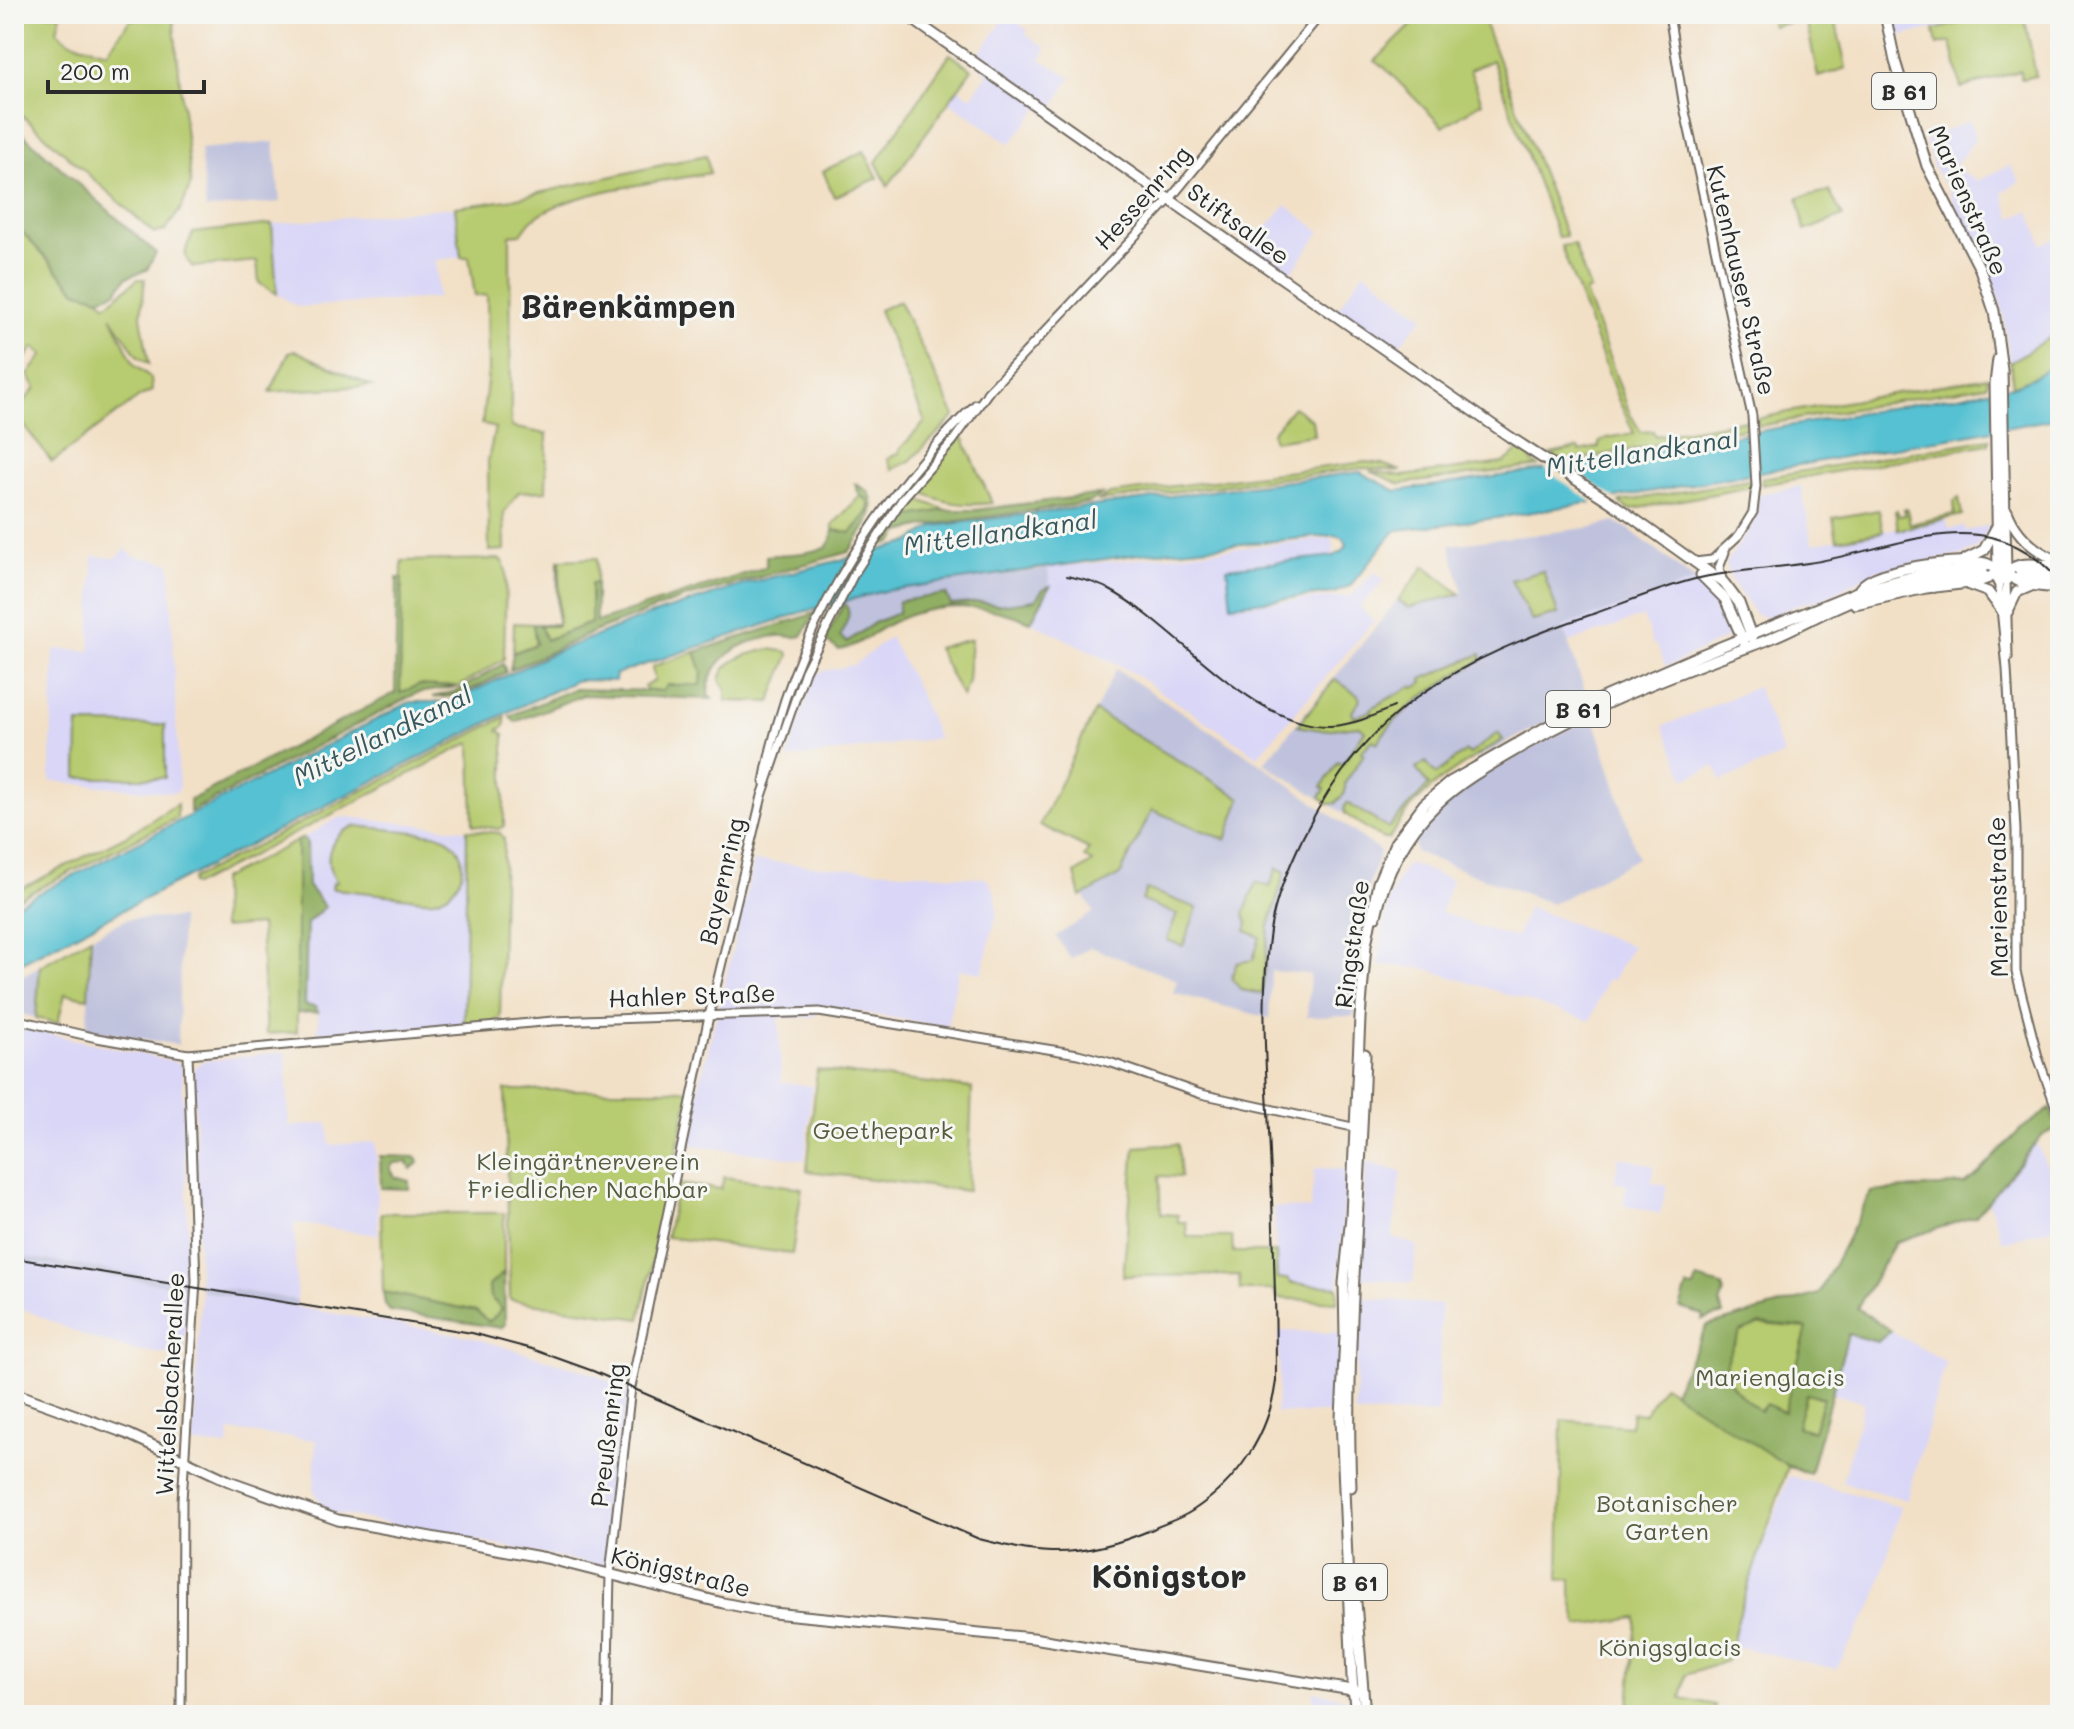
<svg xmlns="http://www.w3.org/2000/svg" width="2074" height="1729" font-family="Mali,sans-serif">
<style>
.built{fill:#d9d6f7}
.industrial{fill:#c0c2dd}
.green{fill:#b7cb6f;stroke:#717b4d;stroke-width:2}
.forest{fill:#91af62;stroke:#5e6d46;stroke-width:2;fill-rule:evenodd}
.water{fill:#57c1d2;stroke:#41767e;stroke-width:2}
.pier{fill:#f2e0c6}
.lines{fill:none;stroke-linecap:round;stroke-linejoin:round}
.minor-casing{stroke:#716a61;stroke-width:11}
.major-casing{stroke:#716a61;stroke-width:13}
.minor{stroke:#fff;stroke-width:7}
.major{stroke:#fff;stroke-width:9}
.rail{stroke:#2b2b2b;stroke-width:2}
.labels{text-anchor:middle;dominant-baseline:central;stroke-width:6;stroke-linejoin:round;paint-order:stroke}
.shield{fill:#f6f6f2;stroke:#686867;stroke-width:2}
.shield-label{font-size:22px;font-weight:bold;fill:#2b2b2b}
.street-label{font-size:24px;fill:#2b2b2b;stroke:#f6f6f2}
.park-label{font-size:24px;fill:#555b3f;stroke:#f6f6f2}
.water-label{font-size:26px;font-style:italic;fill:#38585d;stroke:#f6f6f2}
.district-label{font-size:32px;font-weight:bold;fill:#2b2b2b;stroke:#f6f6f2}
</style>
<rect width="100%" height="100%" fill="#f6f6f2"/>
<filter id="ink" filterUnits="userSpaceOnUse"><feTurbulence type="fractalNoise" baseFrequency=".0125" numOctaves="2"/><feDisplacementMap in="SourceGraphic" scale="16" xChannelSelector="R" yChannelSelector="G"/><feConvolveMatrix kernelMatrix="1 2 1 2 8 2 1 2 1" color-interpolation-filters="sRGB"/></filter>
<filter id="wash" filterUnits="userSpaceOnUse"><feTurbulence type="fractalNoise" baseFrequency=".006" numOctaves="4" result="noise"/><feDisplacementMap in="SourceGraphic" scale="32" xChannelSelector="R" yChannelSelector="G"/><feGaussianBlur stdDeviation="1.8" result="paint"/><feColorMatrix in="noise" values="0 0 0 0 0 0 0 0 0 0 0 0 0 0 0 0 0 1.4 0 .05"/><feComposite in="paint" operator="in"/></filter>
<g filter="url(#wash)">
<rect width="100%" height="100%" fill="#f2e0c6"/>
<g class="built">
<polygon points="1891,14 1992,14 1894,38"/>
<polygon points="1009,17 1028,30 1026,34 1046,48 1041,60 1071,77 1049,115 1039,108 1010,144 950,102 959,89 971,97 988,73 974,61 1005,18"/>
<polygon points="1968,121 1976,137 1943,183 1933,166 1925,141"/>
<polygon points="2010,165 2020,182 2002,192 2011,218 2030,211 2042,244 2060,237 2060,331 2010,362 2004,320 1999,297 1948,190 1961,171 1977,181"/>
<polygon points="1286,205 1321,232 1288,277 1248,248"/>
<polygon points="455,207 461,257 436,260 438,298 298,307 277,294 272,224"/>
<polygon points="1364,271 1424,317 1395,350 1337,310"/>
<polygon points="1801,486 1812,544 1946,519 1949,529 1964,526 1965,531 1989,525 1988,531 1976,548 1962,555 1877,570 1823,599 1803,603 1766,618 1755,614 1731,580 1726,564 1753,523 1760,494"/>
<polygon points="1333,538 1334,556 1227,568 1231,606 1351,596 1375,572 1385,580 1360,607 1374,621 1258,756 1125,668 1031,622 1050,586 1048,568"/>
<polygon points="126,549 134,556 170,563 179,789 175,793 50,781 54,649 90,651 93,556 116,558"/>
<polygon points="1696,581 1717,597 1730,624 1726,638 1666,667 1656,644 1653,645 1643,616 1569,643 1563,627"/>
<polygon points="890,637 916,686 938,738 787,759 815,673 854,665"/>
<polygon points="1757,687 1784,755 1721,781 1715,766 1685,779 1663,726"/>
<polygon points="348,817 467,830 464,1025 318,1038 318,1012 311,1006 305,1005 307,922 325,907 308,886 307,842 303,838 338,818"/>
<polygon points="754,861 984,878 989,881 995,893 997,913 982,973 959,969 947,1027 819,1005 814,1017 779,1018 781,1082 812,1086 805,1160 685,1144"/>
<polygon points="1409,863 1452,880 1441,912 1479,927 1516,938 1528,907 1632,946 1613,980 1607,979 1590,1021 1424,968 1378,965 1388,901 1404,867"/>
<polygon points="14,1026 177,1062 182,1067 190,1283 14,1255"/>
<polygon points="286,1052 289,1127 328,1123 330,1145 376,1142 378,1235 294,1223 297,1300 199,1284 194,1069 203,1061"/>
<polygon points="2036,1142 2054,1183 2060,1211 2060,1225 2003,1242 1988,1200"/>
<polygon points="1619,1156 1654,1166 1651,1182 1667,1186 1660,1214 1623,1204 1627,1185 1614,1182"/>
<polygon points="1366,1162 1402,1172 1392,1238 1417,1245 1413,1283 1359,1277"/>
<polygon points="1315,1168 1348,1169 1338,1287 1291,1283 1288,1279 1277,1279 1274,1207 1310,1209"/>
<polygon points="14,1260 189,1289 184,1352 180,1355 137,1351 87,1337 26,1310 14,1307"/>
<polygon points="201,1291 467,1336 589,1372 629,1390 607,1567 326,1511 314,1491 316,1440 230,1431 228,1447 193,1444"/>
<polygon points="1359,1297 1441,1305 1438,1413 1355,1414"/>
<polygon points="1279,1331 1340,1333 1336,1406 1330,1413 1275,1413 1279,1382"/>
<polygon points="1891,1331 1946,1362 1907,1500 1842,1482 1864,1402 1833,1394 1848,1334 1876,1342"/>
<polygon points="1789,1476 1901,1507 1875,1600 1836,1669 1731,1645 1742,1604"/>
<polygon points="1313,1691 1347,1699 1351,1715 1315,1715"/>
</g>
<g class="industrial">
<polygon points="274,142 280,202 206,209 200,149"/>
<polygon points="1615,522 1629,529 1696,581 1563,627 1588,700 1454,770 1412,805 1387,841 1264,763 1398,600 1408,608 1463,593 1450,545 1594,527"/>
<polygon points="1048,569 1050,586 1043,589 1035,600 998,605 980,602 951,605 945,594 899,601 898,613 874,623 857,637 847,642 839,636 849,615 849,607 844,603 847,600 890,590"/>
<polygon points="1116,669 1260,763 1380,851 1369,886 1354,1016 1307,1017 1310,974 1271,971 1269,1018 1173,993 1177,980 1090,947 1071,959 1056,936 1094,912 1084,896 1120,875 1178,760 1095,711"/>
<polygon points="1593,715 1638,858 1552,904 1415,852 1415,840 1419,832 1455,793 1487,773"/>
<polygon points="181,918 178,1045 87,1029 91,937 127,919"/>
<polygon points="40,966 36,1018 14,1012 14,980"/>
<polygon points="14,1255 190,1283 189,1289 14,1260"/>
<polygon points="199,1284 297,1300 297,1307 201,1291"/>
</g>
<g class="green">
<polygon points="14,14 61,14 57,31 69,41 107,52 130,20 173,16 191,184 182,207 165,231 154,233 14,108"/>
<polygon points="1423,14 1481,14 1566,236 1558,237 1492,60 1470,70 1482,102 1443,127 1385,68 1375,61"/>
<polygon points="1769,14 1834,14 1846,68 1818,77 1806,20 1772,26"/>
<polygon points="1992,14 2024,14 2036,76 2021,79 2020,71 1961,88 1951,42 1937,45 1934,30"/>
<polygon points="950,54 972,69 888,186 876,162"/>
<polygon points="864,151 878,178 834,197 823,171"/>
<path d="M706,155L710,173C663,182 571,190 533,219C528,223 525,229 521,234L510,235L511,427L547,434L546,491L519,492L504,513L505,550L489,551L488,460L495,428L482,424L488,372L487,295L475,296L469,257H461L455,207L508,200Z"/>
<polygon points="1829,191 1843,216 1805,231 1798,198"/>
<polygon points="14,223 76,291 100,298 106,305 138,279 145,279 141,316 149,364 138,357 111,316 134,364 151,378 152,391 139,397 52,462 14,412 36,388 28,375 43,355 34,347 14,373"/>
<path d="M272,224L277,294L259,283L257,261L193,267C180,256 187,246 193,233Z"/>
<polygon points="1574,244 1590,290 1585,292 1630,414 1641,432 1653,431 1655,436 1746,420 1747,428 1564,462 1551,454 1579,448 1580,451 1599,447 1599,443 1607,438 1634,433 1618,399 1561,246"/>
<polygon points="899,301 955,416 910,461 892,470 887,458 899,453 899,450 925,422 879,310"/>
<polygon points="2060,331 2060,361 2034,377 2013,386 2010,362"/>
<polygon points="294,350 369,385 371,386 270,392 289,353"/>
<polygon points="1988,377 1987,385 1758,426 1757,419 1788,412"/>
<polygon points="1293,407 1312,420 1314,435 1273,441 1272,432"/>
<path d="M962,435L992,503C964,506 943,504 918,490Z"/>
<polygon points="1990,439 1989,444 1762,485 1762,478"/>
<polygon points="1521,449 1533,456 1531,461 1539,466 1400,484 1370,471 1403,476 1503,463"/>
<polygon points="1366,462 1382,464 1401,471 1362,468 1097,501 1110,494"/>
<polygon points="1750,480 1751,487 1629,510 1619,502"/>
<path d="M860,496L868,500C872,515 860,523 850,533L833,530V525Z"/>
<polygon points="914,498 946,510 898,518"/>
<polygon points="1959,498 1962,515 1898,530 1895,511 1897,510 1899,516 1905,515 1904,509 1907,509 1910,524 1955,514 1954,501"/>
<polygon points="1879,510 1883,532 1837,540 1833,518"/>
<polygon points="597,558 596,583 591,584 591,623 545,640 540,626 558,626 560,560"/>
<polygon points="498,559 503,561 506,572 504,659 458,687 448,685 400,693 402,561"/>
<polygon points="1425,566 1460,594 1408,608 1398,600"/>
<polygon points="1543,571 1558,614 1532,621 1511,580"/>
<polygon points="514,623 533,624 536,644 513,653"/>
<polygon points="971,639 968,681 962,697 937,648"/>
<path d="M769,649L788,652L789,655L770,702L726,701V688L720,680C724,658 750,654 769,649Z"/>
<polygon points="695,652 702,671 701,685 668,685 663,691 647,690 644,686 655,681 652,668 654,666"/>
<path d="M1481,654L1482,660C1448,678 1397,710 1377,743L1373,740L1361,752L1364,754L1345,783V793L1335,803L1329,804L1320,797L1325,789L1322,787L1338,762L1342,764L1365,731L1360,726L1322,730L1297,726L1335,679L1359,696L1360,700L1352,712L1354,717L1372,711L1371,708L1412,686L1414,688L1423,683L1422,679Z"/>
<polygon points="1095,711 1241,798 1226,840 1152,810 1120,875 1081,897 1075,874 1092,862 1084,857 1089,849 1040,825"/>
<polygon points="505,717 505,726 498,730 504,734 504,826 499,829 473,825 471,742 195,885 191,884 192,879"/>
<polygon points="78,724 165,725 165,778 77,778"/>
<path d="M1498,733L1503,740C1459,766 1414,792 1389,839H1383L1345,814L1344,808L1347,803L1388,828L1429,785L1416,769L1426,762L1436,774L1466,751L1470,754Z"/>
<polygon points="177,804 177,818 14,901 14,892 126,836"/>
<path d="M356,826L434,834C447,837 457,844 461,857C466,877 453,897 433,900C423,901 412,898 402,897C379,894 355,891 332,889L333,883L337,882C320,860 330,834 356,826Z"/>
<polygon points="467,830 500,833 504,839 500,1017 494,1022 464,1025"/>
<polygon points="297,841 297,1032 266,1034 260,925 222,928 221,879"/>
<polygon points="1277,868 1285,872 1269,926 1262,994 1242,990 1233,980 1232,975 1237,963 1253,960 1260,937 1246,931 1248,925 1244,914 1256,882 1270,887"/>
<polygon points="1146,889 1197,908 1183,946 1167,940 1177,914 1142,901"/>
<polygon points="91,937 88,998 65,994 58,1023 36,1018 40,966"/>
<polygon points="817,1070 972,1088 968,1191 807,1171"/>
<polygon points="505,1090 690,1090 640,1319 510,1300"/>
<polygon points="2050,1109 2057,1129 2042,1135 1976,1216 1896,1242 1857,1308 1891,1331 1877,1342 1848,1334 1810,1473 1788,1467 1742,1604 1727,1661 1686,1675 1681,1698 1715,1705 1712,1715 1628,1715 1637,1618 1578,1626 1571,1595 1571,1579 1559,1580 1562,1420 1630,1426 1632,1413 1644,1414 1663,1385 1674,1392 1707,1326 1819,1294 1871,1192 1964,1184 1978,1174 2020,1130"/>
<polygon points="1178,1144 1181,1177 1159,1176 1161,1214 1178,1215 1178,1222 1186,1222 1187,1237 1232,1237 1233,1252 1276,1252 1277,1279 1288,1279 1291,1283 1338,1287 1337,1302 1277,1298 1275,1290 1240,1290 1239,1275 1123,1276 1135,1147"/>
<polygon points="724,1177 802,1188 792,1254 666,1237 678,1184 721,1189"/>
<polygon points="381,1213 504,1213 504,1272 489,1286 490,1297 502,1309 489,1322 476,1311 383,1292"/>
</g>
<g class="forest">
<polygon points="14,126 156,253 147,270 127,277 116,292 100,298 76,291 14,223"/>
<path d="M855,484L868,491C882,513 860,534 849,552L681,599L596,631L510,670L513,653L536,644L533,624H557L558,560H560L558,626H540L546,640L591,623V583H596V622L766,567V556L804,553L826,548L832,538L833,530L851,533L870,510L868,500L860,496Z"/>
<polygon points="1103,494 1088,503 929,525 900,532 893,542 880,545 898,518 946,510 975,510"/>
<polygon points="397,578 402,578 400,693 419,685 458,687 417,693 190,812 190,800 395,693"/>
<path d="M1050,586L1031,622C989,604 936,601 893,622C874,631 860,646 839,650L827,642V636L844,603C854,613 845,624 840,636L847,642L874,623L898,613L899,601L946,594L951,605L980,602L998,605L1035,600L1043,589Z"/>
<path d="M816,613L802,636C793,639 786,635 777,636C743,640 708,658 708,695L712,699L583,695L515,722L510,716L573,689L663,691L667,685H701L702,672L695,652Z"/>
<path d="M503,664L506,672C483,683 459,700 433,697L457,691Z"/>
<polygon points="303,838 307,842 308,886 325,907 307,923 305,1005 315,1007 318,1012 297,1013 297,841"/>
<path d="M2050,1109L2057,1129L2042,1135L1976,1216L1895,1242L1857,1308L1891,1331L1877,1342L1848,1334L1810,1473L1788,1466L1673,1392L1707,1326L1819,1294L1871,1192L1964,1184L1978,1174L2020,1130ZM1761,1324L1807,1328L1784,1412L1766,1404L1760,1411C1747,1400 1722,1383 1726,1363C1728,1353 1736,1342 1740,1332ZM1806,1394L1823,1398L1813,1431L1797,1427Z"/>
<polygon points="380,1156 417,1157 418,1163 411,1169 407,1162 394,1163 390,1168 395,1177 409,1181 409,1189 381,1188"/>
<polygon points="504,1272 505,1324 501,1328 390,1311 385,1305 383,1292 476,1311 489,1322 502,1309 490,1297 489,1286"/>
<polygon points="1697,1279 1722,1286 1724,1292 1720,1304 1723,1314 1702,1320 1703,1315 1680,1308 1687,1287 1694,1288"/>
</g>
<polygon class="water" points="2060,361 2060,418 1593,502 1496,518 1398,530 1393,533 1350,586 1334,593 1231,605 1227,568 1334,556 1343,551 1347,545 1344,538 1336,535 1147,553 884,591 803,612 616,674 615,681 577,680 508,712 14,966 14,906 410,702 451,702 553,653 641,618 749,583 908,543 934,526 1360,472 1396,491 1535,471 2013,386 2034,377"/>
<polygon class="pier" points="1562,462 1619,501 1596,505 1540,466"/>
</g>
<g filter="url(#ink)">
<g class="lines">
<g class="minor-casing">
<g id="minor">
<polyline points="1669,14 1684,107 1752,416 1756,486 1753,512 1739,535 1712,560 1695,562"/>
<polyline points="987,393 1170,199 1321,14"/>
<polyline points="1998,578 2007,669 2016,830 2016,972 2038,1057 2060,1119"/>
<polyline points="2006,579 2008,658"/>
<polyline points="1723,582 1719,568 1725,552"/>
<path d="M764,782C789,640 872,503 976,404"/>
<polyline points="14,1019 97,1038 188,1054 553,1021 819,1012 1078,1054 1112,1063 1201,1094 1357,1128"/>
<polyline points="181,1715 182,1500 196,1281 188,1054"/>
<polyline points="607,1715 610,1574 631,1387 709,1016 762,796 805,671 854,574 903,498 953,441 989,391"/>
</g>
</g>
<g class="major-casing">
<g id="major">
<polyline points="905,14 1280,277 1510,437 1612,503 1724,583 1739,603 1752,638"/>
<polyline points="1885,14 1895,61 1927,166 1980,269 1994,311 2002,370 2006,572"/>
<path d="M2007,511C2016,535 2036,552 2060,562"/>
<polyline points="1966,559 1984,550 1996,528"/>
<polyline points="2019,569 2049,571"/>
<path d="M2004,570C2017,587 2040,586 2060,588"/>
<polyline points="1998,572 1995,384 1998,359"/>
<polyline points="1701,575 1725,599 1744,642"/>
<polyline points="2019,576 2060,581"/>
<path d="M1998,582C2014,557 2035,564 2060,567"/>
<polyline points="1969,585 1988,592 2000,608"/>
<path d="M1859,591C1864,569 1968,556 1988,564C1996,567 2001,575 2006,581"/>
<polyline points="1855,604 1926,588 1978,582 1989,578 2001,568"/>
<polyline points="2008,611 2017,592 2031,586"/>
<path d="M1376,916C1384,876 1406,833 1436,805C1461,781 1490,765 1521,747C1594,705 1674,674 1754,645C1788,633 1820,613 1853,600C1896,584 1939,577 1984,575"/>
<polyline points="14,1393 128,1434 229,1481 338,1520 546,1558 723,1603 773,1613 1033,1638 1358,1691"/>
<path d="M1351,1487C1345,1342 1361,1199 1365,1054"/>
<polyline points="1356,1602 1365,1715"/>
<polyline points="1356,1715 1352,1678 1341,1418 1345,1336 1344,1283 1351,1216 1360,1018 1366,945 1378,883 1395,843 1424,804 1450,782 1581,707 1698,656 1859,591 1925,573 1984,568"/>
</g>
</g>
<use href="#minor" class="minor"/>
<use href="#major" class="major"/>
<g class="rail">
<path d="M1067,576C1081,579 1096,582 1108,589C1178,626 1250,727 1330,726C1353,725 1373,716 1394,707"/>
<path d="M14,1258L472,1333L532,1349L593,1371L979,1539C1003,1545 1026,1551 1051,1552C1086,1553 1121,1543 1153,1529C1165,1523 1180,1519 1192,1511C1238,1481 1269,1435 1276,1381C1276,1298 1273,1214 1269,1131C1266,1066 1260,996 1270,931C1275,898 1289,867 1303,837C1368,706 1460,659 1593,614C1627,602 1660,588 1695,579C1731,570 1770,569 1808,563C1898,550 1989,495 2060,582"/>
</g>
</g>
</g>
<g class="labels">
<g class="shield">
<rect x="1872" y="73" width="64" height="36" rx="6"/>
<rect x="1546" y="691" width="64" height="36" rx="6"/>
<rect x="1323" y="1564" width="64" height="36" rx="6"/>
</g>
<g class="shield-label">
<text x="1904" y="91">B 61</text>
<text x="1578" y="709">B 61</text>
<text x="1355" y="1582">B 61</text>
</g>
<g class="street-label">
<text transform="translate(1142 197) rotate(-48)">Hessenring</text>
<text transform="translate(1969 200) rotate(66)">Marienstraße</text>
<text transform="translate(1239 223) rotate(36)">Stiftsallee</text>
<text transform="translate(1742 280) rotate(77)">Kutenhauser Straße</text>
<text transform="translate(721 881) rotate(-77)">Bayernring</text>
<text transform="translate(1997 897) rotate(-91)">Marienstraße</text>
<text transform="translate(1351 944) rotate(-82)">Ringstraße</text>
<text transform="translate(692 995) rotate(-2)">Hahler Straße</text>
<text transform="translate(169 1384) rotate(-87)">Wittelsbacherallee</text>
<text transform="translate(607 1435) rotate(-83)">Preußenring</text>
<text transform="translate(681 1571) rotate(14)">Königstraße</text>
</g>
<g class="park-label">
<text x="883" y="1129">Goethepark</text>
<text x="588" y="1160">Kleingärtnerverein<tspan x="588" dy="28">Friedlicher Nachbar</tspan></text>
<text x="1770" y="1376">Marienglacis</text>
<text x="1667" y="1502">Botanischer<tspan x="1667" dy="28">Garten</tspan></text>
<text x="1670" y="1646">Königsglacis</text>
</g>
<g class="water-label">
<text transform="translate(1642 452) rotate(-9)">Mittellandkanal</text>
<text transform="translate(1000 532) rotate(-8)">Mittellandkanal</text>
<text transform="translate(382 735) rotate(-26)">Mittellandkanal</text>
</g>
<g class="district-label">
<text x="628" y="305">Bärenkämpen</text>
<text x="1169" y="1575">Königstor</text>
</g>
</g>
<rect width="2074" height="1729" fill="none" stroke="#f6f6f2" stroke-width="48"/>
<path d="M48 80v12h156v-12" fill="none" stroke="#2b2b2b" stroke-width="4"/>
<text x="60" y="80" font-size="24" fill="#2b2b2b" stroke="#f6f6f2" stroke-width="6" paint-order="stroke">200 m</text>
</svg>
